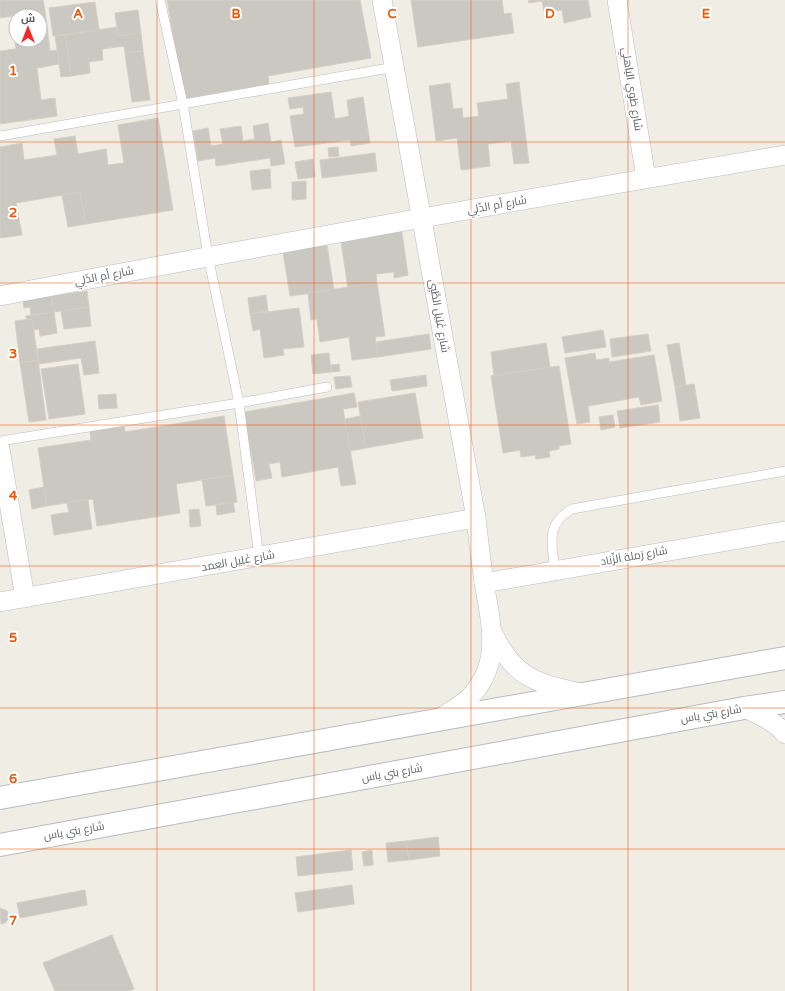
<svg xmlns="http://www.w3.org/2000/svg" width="785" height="991" font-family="'Varela Round',Cairo,sans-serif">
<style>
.building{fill:#cbc8c2;stroke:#d5cec3}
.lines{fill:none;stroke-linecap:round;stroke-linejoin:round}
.lane-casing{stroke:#b8bbc0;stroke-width:10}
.street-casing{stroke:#b8bbc0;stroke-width:20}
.secondary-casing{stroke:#b6bbc0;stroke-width:24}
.lane{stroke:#fff;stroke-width:9}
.street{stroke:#fff;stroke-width:19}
.secondary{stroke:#fff;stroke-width:22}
.grid{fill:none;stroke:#e8590c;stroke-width:1;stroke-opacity:0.55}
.labels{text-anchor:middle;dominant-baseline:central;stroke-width:4;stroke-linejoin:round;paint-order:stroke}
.street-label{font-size:11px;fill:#5d6267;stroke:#fff}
.grid-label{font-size:13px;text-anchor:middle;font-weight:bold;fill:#e8590c;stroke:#fff;stroke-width:4;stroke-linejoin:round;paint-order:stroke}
</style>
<rect width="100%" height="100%" fill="#f0ede5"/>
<g class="building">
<polygon points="0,0 43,0 45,11 0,18"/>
<polygon points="167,0 360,0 371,58 268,76 269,84 184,99"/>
<polygon points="411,0 502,0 504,14 511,13 514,33 418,47"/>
<polygon points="528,0 588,0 591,17 564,23 562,10 544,11 542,1 529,3"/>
<polygon points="95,2 99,30 53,36 49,8"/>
<polygon points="138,10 141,33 118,36 115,13"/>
<polygon points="45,11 47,26 40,27 40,16 29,16 28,13"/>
<polygon points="47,26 50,51 57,50 59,64 37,68 41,100 55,98 57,116 0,124 0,51 16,49 14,34 16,34 16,40 40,40 40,27"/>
<polygon points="117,27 118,36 141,33 143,51 125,53 124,46 102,49 103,60 89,62 90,73 71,76 65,35"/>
<polygon points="65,35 71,76 61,77 55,36"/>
<polygon points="143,51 150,100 132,102 125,53"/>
<polygon points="519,82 529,163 514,164 511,141 488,144 490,166 461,170 457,138 436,141 429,86 450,83 453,109 462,108 463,118 479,116 477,103 508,99 506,84"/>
<polygon points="331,92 335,119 349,116 347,100 363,97 370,143 351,146 350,140 295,147 290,116 304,114 303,107 290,109 288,98"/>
<polygon points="158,118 173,210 86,224 80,192 16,203 22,235 0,238 0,147 22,143 24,160 57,155 54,139 75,136 78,154 106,149 108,165 124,163 118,125"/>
<polygon points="268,123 271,142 281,140 285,164 271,166 270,158 216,166 215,158 198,161 193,131 208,128 211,146 223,144 220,129 241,126 243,141 255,139 253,126"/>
<polygon points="338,147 339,156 329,157 328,148"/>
<polygon points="375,153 377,171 322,178 320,160"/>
<polygon points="313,159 315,177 298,179 295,162"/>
<polygon points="270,169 271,188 252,190 250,171"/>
<polygon points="306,181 306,199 292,200 292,182"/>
<polygon points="80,192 86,224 68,227 62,195"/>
<polygon points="401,226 408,275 394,278 394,272 376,274 377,283 348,288 341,242 373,237 372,231"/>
<polygon points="327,245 334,290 290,296 283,252"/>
<polygon points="377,283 385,336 375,337 378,357 352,360 349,337 320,342 317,319 311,320 308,293"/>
<polygon points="51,290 54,312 31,315 30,307 24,308 22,294"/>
<polygon points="87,291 89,307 54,312 52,296"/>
<polygon points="266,295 268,311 250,314 248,298"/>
<polygon points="89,307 91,326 64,329 61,311"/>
<polygon points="299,308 304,347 283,349 284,355 264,358 260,329 253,331 250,314"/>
<polygon points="54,312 57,333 40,336 39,329 34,330 32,319 27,320 26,316"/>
<polygon points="32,319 38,360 20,363 15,321"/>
<polygon points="603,330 606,347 565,353 562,337"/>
<polygon points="429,334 431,349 378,357 376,342"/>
<polygon points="648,334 651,351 612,357 610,339"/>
<polygon points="95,341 99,373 84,375 81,358 39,364 37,349"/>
<polygon points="546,343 550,367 494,376 491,352"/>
<polygon points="679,343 686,385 675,387 667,345"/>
<polygon points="329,353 331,372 313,374 311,355"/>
<polygon points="595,353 596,360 609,358 609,362 654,355 662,401 641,405 639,397 588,406 590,422 577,424 565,358"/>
<polygon points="38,360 46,420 29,422 20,363"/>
<polygon points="78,364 85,414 49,419 41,369"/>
<polygon points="339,364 340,371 331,372 331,365"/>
<polygon points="559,366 571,444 559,446 559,449 549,451 550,457 536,459 535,455 521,457 520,450 503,453 491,376"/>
<polygon points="426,375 427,386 392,391 390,380"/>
<polygon points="350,376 352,387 336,389 334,377"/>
<polygon points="694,384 700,418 680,421 675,387"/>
<polygon points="354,393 357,407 343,409 356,484 341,486 338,467 282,477 280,462 269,464 272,478 256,481 244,412"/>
<polygon points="415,393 423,438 366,448 358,402"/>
<polygon points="116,394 117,408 99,409 98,395"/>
<polygon points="658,405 660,422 620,428 617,411"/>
<polygon points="613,415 615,427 601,430 599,417"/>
<polygon points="224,416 233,475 176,484 180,513 97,526 93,499 47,506 38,448 91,440 90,431 124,426 125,432"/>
<polygon points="360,416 366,448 350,451 345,419"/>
<polygon points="233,475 237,502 206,506 202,480"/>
<polygon points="44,487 47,506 32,509 29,490"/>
<polygon points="88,500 92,529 54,535 51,515 69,512 67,503"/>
<polygon points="233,502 235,512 217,515 216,505"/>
<polygon points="199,509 201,526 190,527 189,510"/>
<polygon points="438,837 440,856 409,860 406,841"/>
<polygon points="406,841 409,860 388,862 386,843"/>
<polygon points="351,850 353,870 298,876 296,857"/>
<polygon points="372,850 373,865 364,866 362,852"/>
<polygon points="352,885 354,904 298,912 295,893"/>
<polygon points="85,890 87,905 20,918 17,903"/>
<polygon points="0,908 7,911 8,915 8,919 5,923 1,924"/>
<polygon points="112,935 134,989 129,991 55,991 43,963"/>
</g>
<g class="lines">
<g class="lane-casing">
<g id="lane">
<polyline points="160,0 183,104 208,256 239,403 259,557"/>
<polyline points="0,136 395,67"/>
<polyline points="0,441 239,403 327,387"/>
<path d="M555,570C552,544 545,524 572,509L785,471"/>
</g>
</g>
<g class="street-casing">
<g id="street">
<path d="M382,0L476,518C479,542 481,565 485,588C492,628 501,666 469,698C460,706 449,712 439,719"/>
<polyline points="617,0 646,178"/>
<path d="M0,296C261,246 523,199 785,155"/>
<polyline points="0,449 25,598"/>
<polyline points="484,583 785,531"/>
<polyline points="0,602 476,518"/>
<path d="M493,633C513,678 537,683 581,693"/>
<path d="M744,708C759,715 775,721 785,734"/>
</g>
</g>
<g class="secondary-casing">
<g id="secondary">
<polyline points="0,798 785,658"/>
<polyline points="0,845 744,708 785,702"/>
</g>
</g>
<use href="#lane" class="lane"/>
<use href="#street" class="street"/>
<use href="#secondary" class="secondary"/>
</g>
<path class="grid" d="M157,0V991M314,0V991M471,0V991M628,0V991M0,142H785M0,283H785M0,425H785M0,566H785M0,708H785M0,849H785"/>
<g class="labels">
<g class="street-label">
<text transform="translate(632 89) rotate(81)">شارع طَوِي الياهلِي</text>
<text transform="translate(497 205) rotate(-10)">شارع أم الدِّلِي</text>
<text transform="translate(104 276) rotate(-11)">شارع أم الدِّلِي</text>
<text transform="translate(439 316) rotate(80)">شارع غَلِيل الطَّيِي</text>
<text transform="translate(634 556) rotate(-10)">شارع رَملة اَلزِّناد</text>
<text transform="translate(238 561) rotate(-10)">شارع غَلِيل العِمد</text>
<text transform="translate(711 714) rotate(-10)">شارع بني ياس</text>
<text transform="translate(392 773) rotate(-10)">شارع بني ياس</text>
<text transform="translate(74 831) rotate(-10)">شارع بني ياس</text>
</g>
</g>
<g class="grid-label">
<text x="78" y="18">A</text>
<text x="236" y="18">B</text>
<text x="392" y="18">C</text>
<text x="550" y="18">D</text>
<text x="706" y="18">E</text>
<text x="13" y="75">1</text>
<text x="13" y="217">2</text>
<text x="13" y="358">3</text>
<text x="13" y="500">4</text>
<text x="13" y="642">5</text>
<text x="13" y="783">6</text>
<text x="13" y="925">7</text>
</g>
<g transform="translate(28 28)"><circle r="19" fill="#ffffff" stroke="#bec0c2"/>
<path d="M0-3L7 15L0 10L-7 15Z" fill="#f52826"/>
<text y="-6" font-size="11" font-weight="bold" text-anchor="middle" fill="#5d6267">ش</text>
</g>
</svg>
